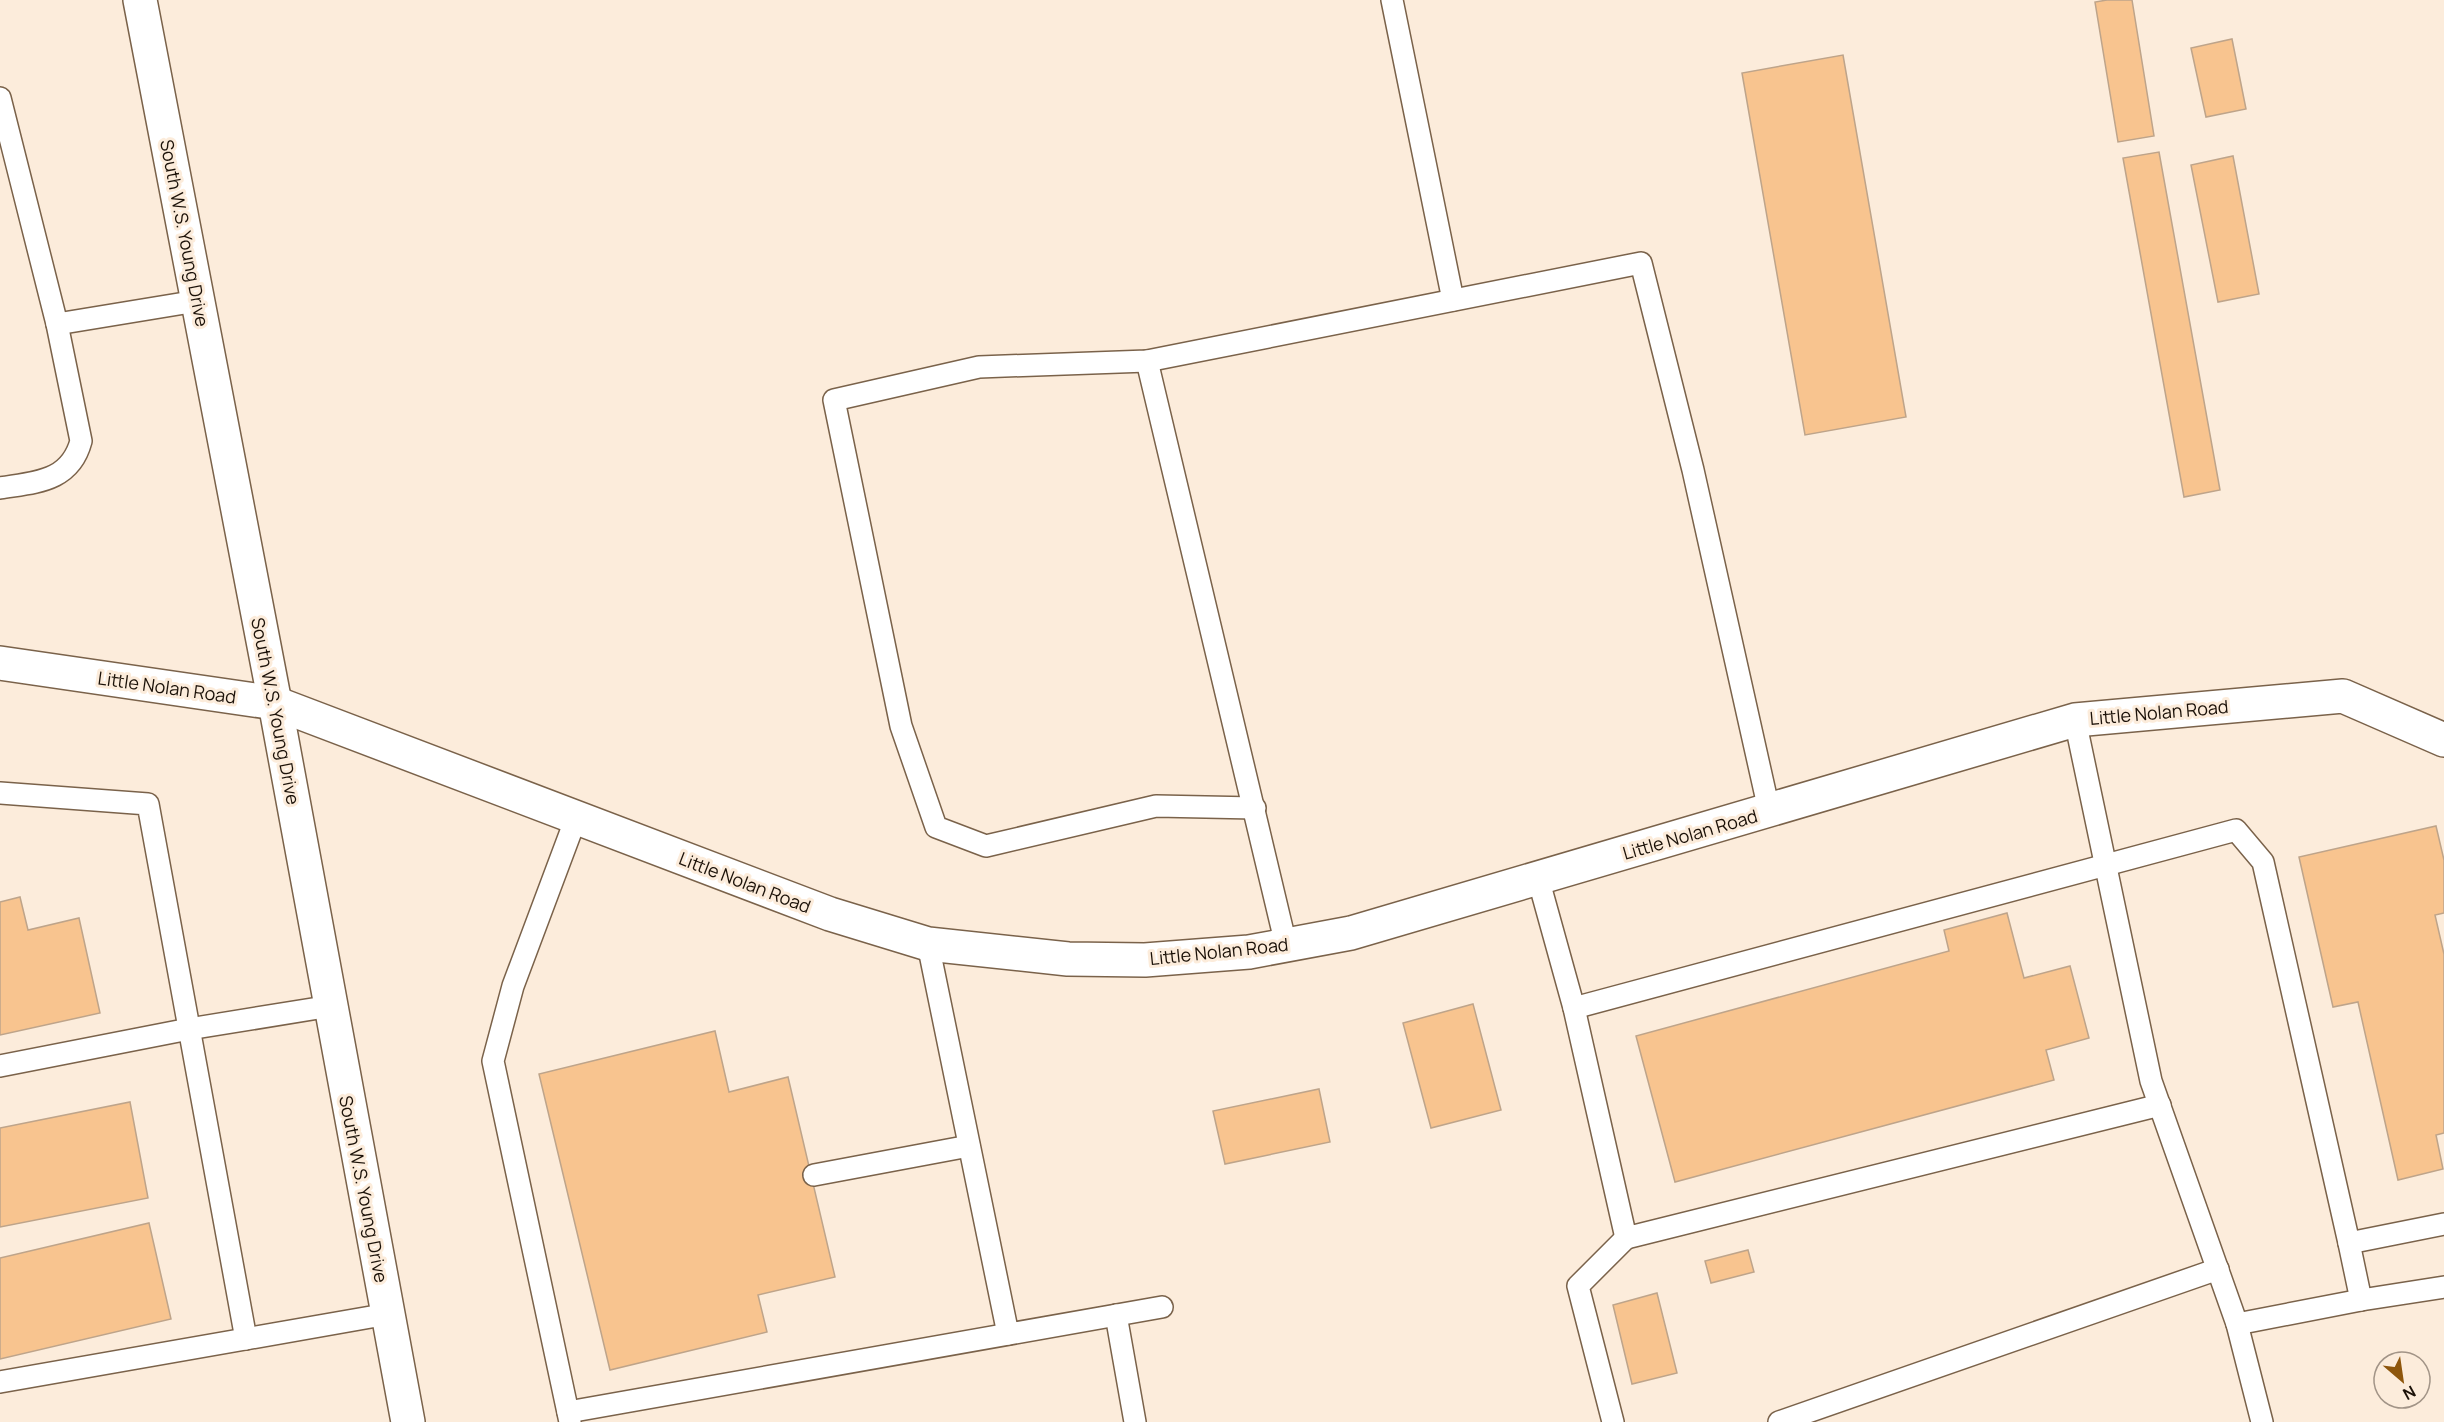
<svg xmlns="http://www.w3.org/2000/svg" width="2444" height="1422" font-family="Manrope,sans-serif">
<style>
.building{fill:#f8c48f;stroke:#bea48a;stroke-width:1.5}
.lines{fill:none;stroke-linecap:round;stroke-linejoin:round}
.service-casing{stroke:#7a624a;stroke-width:24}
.minor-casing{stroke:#7a624a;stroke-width:36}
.secondary-casing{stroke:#7a624a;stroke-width:36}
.service{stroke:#fff;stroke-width:21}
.minor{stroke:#fff;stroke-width:33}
.secondary{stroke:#fff;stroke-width:33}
.labels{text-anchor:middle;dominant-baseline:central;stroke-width:6;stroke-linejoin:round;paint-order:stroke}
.street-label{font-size:18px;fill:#1b1108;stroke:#fcecdb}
</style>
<rect width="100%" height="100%" fill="#fcecdb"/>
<g class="building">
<polygon points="2107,0 2132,0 2154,136 2118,142 2095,2"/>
<polygon points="2232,39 2246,109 2206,117 2191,48"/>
<polygon points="1843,55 1906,417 1805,435 1742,73"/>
<polygon points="2159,152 2220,490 2184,497 2123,158"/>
<polygon points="2233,156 2259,294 2218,302 2191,165"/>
<polygon points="2436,826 2444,860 2444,913 2435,915 2444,954 2444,1133 2436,1135 2443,1169 2398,1180 2358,1002 2333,1007 2299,857"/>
<polygon points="20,897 28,930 79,918 100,1013 0,1035 0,902"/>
<polygon points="2007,913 2024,978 2070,966 2089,1038 2046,1050 2054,1080 1675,1182 1636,1036 1949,951 1944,930"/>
<polygon points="1473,1004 1501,1110 1431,1128 1403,1023"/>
<polygon points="715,1031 729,1092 788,1077 835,1277 758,1295 767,1332 610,1370 539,1074"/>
<polygon points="1319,1089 1330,1142 1225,1164 1213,1111"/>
<polygon points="130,1102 148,1198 0,1227 0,1128"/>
<polygon points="149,1223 171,1319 0,1359 0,1258"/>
<polygon points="1748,1250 1754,1272 1711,1283 1705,1261"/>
<polygon points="1657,1293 1677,1373 1632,1384 1613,1305"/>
</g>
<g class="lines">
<g class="service-casing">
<g id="service">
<polyline points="1392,0 1453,300"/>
<polyline points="0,98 57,324 197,301"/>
<polyline points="1147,361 1286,945"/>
<path d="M0,488C36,482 70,482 81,441L57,324"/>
<polyline points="2075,720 2151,1081 2237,1324 2361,1300 2444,1287"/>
<polyline points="0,793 148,804 246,1339"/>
<polyline points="1255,808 1156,806 986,846 936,827 901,726 834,400 979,367 1147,361 1641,263 1693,470 1769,810"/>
<polyline points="1538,878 1574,1008 1626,1238 2160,1105"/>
<polyline points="928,944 1008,1334"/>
<polyline points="1574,1008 2236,830 2263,862 2349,1243"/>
<polyline points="0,1066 189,1029 331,1006"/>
<polyline points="814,1175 969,1146"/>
<polyline points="2361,1300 2349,1243 2444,1224"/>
<polyline points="1116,1315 1135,1422"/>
<polyline points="2237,1324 2262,1422"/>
<polyline points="0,1382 388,1314"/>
<polyline points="568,1412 1162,1307"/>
<polyline points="570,1422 493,1061 513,986 576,818"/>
<polyline points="1613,1422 1578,1286 1626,1238"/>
<polyline points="1779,1422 2218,1269"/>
</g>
</g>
<g class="minor-casing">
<polyline id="minor" points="0,663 275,703 830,914 928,944 1068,959 1145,960 1249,952 1351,933 2075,720 2343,696 2444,740"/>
</g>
<g class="secondary-casing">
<polyline id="secondary" points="140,0 275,703 408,1422"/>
</g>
<use href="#service" class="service"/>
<use href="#minor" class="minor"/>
<use href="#secondary" class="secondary"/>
</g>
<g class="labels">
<g class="street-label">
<text transform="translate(185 233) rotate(79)">South W.S. Young Drive</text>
<text transform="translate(167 687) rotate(8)">Little Nolan Road</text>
<text transform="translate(276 711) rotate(79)">South W.S. Young Drive</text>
<text transform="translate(2159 712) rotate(-5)">Little Nolan Road</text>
<text transform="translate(1690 834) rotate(-16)">Little Nolan Road</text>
<text transform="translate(745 882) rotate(21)">Little Nolan Road</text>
<text transform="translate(1219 951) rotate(-6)">Little Nolan Road</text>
<text transform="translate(364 1189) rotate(79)">South W.S. Young Drive</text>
</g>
</g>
<g transform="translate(2402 1380) rotate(151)"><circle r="28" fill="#fcecdb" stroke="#a29487" stroke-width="1.5"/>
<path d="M0-4.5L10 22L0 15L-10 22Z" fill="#8e560c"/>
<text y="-9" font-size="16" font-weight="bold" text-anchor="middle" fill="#1b1108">N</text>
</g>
</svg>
